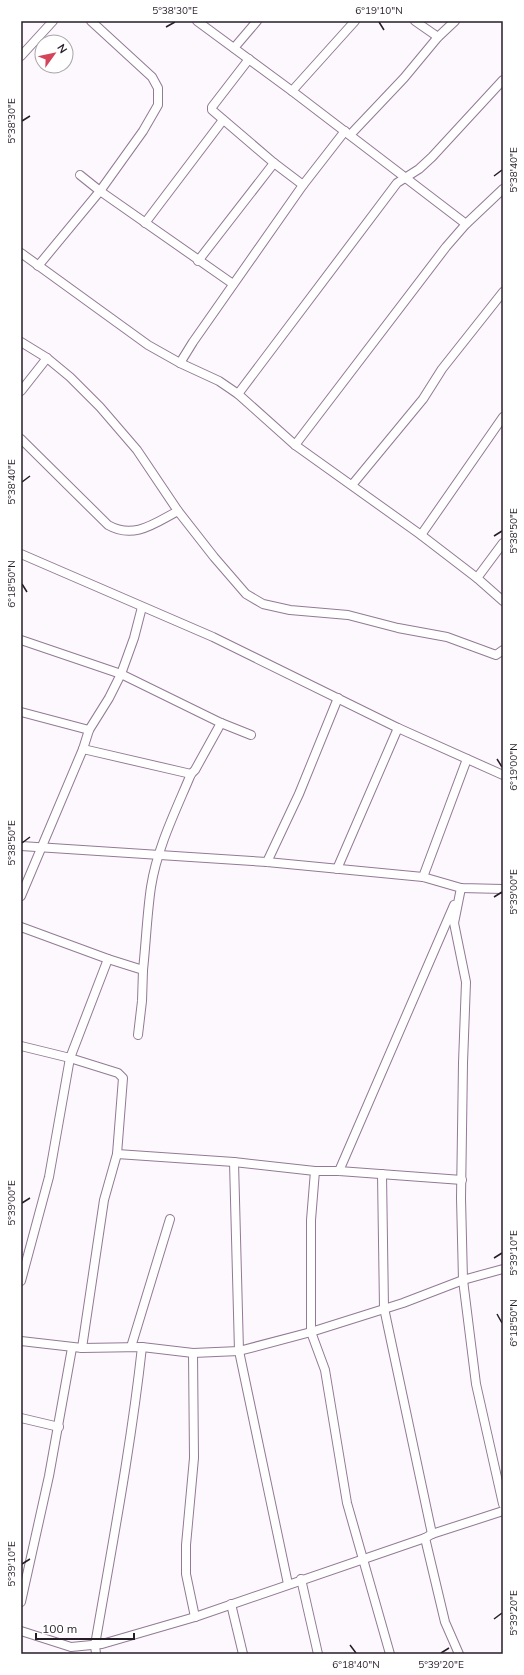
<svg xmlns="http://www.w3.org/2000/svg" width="524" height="1675" font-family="Mulish,sans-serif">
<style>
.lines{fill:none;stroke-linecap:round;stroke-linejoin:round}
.minor-casing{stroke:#927a95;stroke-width:10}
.minor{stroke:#fff;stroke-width:8}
.ticks{fill:none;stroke:#261d28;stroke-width:1.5}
.neatline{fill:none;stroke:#261d28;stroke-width:1.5}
.ticks-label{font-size:10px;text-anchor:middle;fill:#261d28}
</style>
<rect width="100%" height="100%" fill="#fdf8fe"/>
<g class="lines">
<g class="minor-casing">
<g id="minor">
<polyline points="197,21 292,91 466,224"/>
<polyline points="415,21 438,37"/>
<polyline points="234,48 257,21"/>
<polyline points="21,56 53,21"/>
<polyline points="249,59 212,107 212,110 274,163 303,185"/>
<polyline points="292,91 355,21"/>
<polyline points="350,135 404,78 438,37 455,21"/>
<polyline points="80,175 100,191 233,284"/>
<polyline points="145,223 223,120"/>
<polyline points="21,253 148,345 180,363 219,381 238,394 295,445 421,535 477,578 503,601"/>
<polyline points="198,261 274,163"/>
<polyline points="38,266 100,191 143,131 158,105 158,88 152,77 91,21"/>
<polyline points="21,342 47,358 70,377 100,407 137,450 178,511 214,557 246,594 263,604 290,610 348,615 398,628 447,637 496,655 503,650"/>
<polyline points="180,363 193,342 303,185 345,131"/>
<polyline points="21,391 47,358"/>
<polyline points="238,394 397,183 419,169 432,157 503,80"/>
<path d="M21,439L108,525C134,540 155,523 178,511"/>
<polyline points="295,445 446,247 466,224 503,189"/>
<polyline points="352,485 423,399 442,369 503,292"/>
<polyline points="421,535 503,417"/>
<polyline points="21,554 213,637 398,728 503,775"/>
<polyline points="477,578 503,543"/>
<polyline points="21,640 121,674 221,723 251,735"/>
<polyline points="21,712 89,730"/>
<polyline points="83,749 191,774"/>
<polyline points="21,846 267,862 423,877 461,888 503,889"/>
<polyline points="267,862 299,794 338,698"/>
<polyline points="337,869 398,728"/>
<polyline points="423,877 467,759"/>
<polyline points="461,888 454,923 466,982 463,1063 461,1198 463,1280 476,1384 503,1504"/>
<polyline points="21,896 83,749 89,730 109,698 121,674 134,638 142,607"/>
<polyline points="21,927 108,959 143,970 142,1001 138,1035"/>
<path d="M143,970C146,942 147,914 151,887C157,848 176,810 191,774L195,770L221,723"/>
<polyline points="21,1046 70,1058 118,1073 123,1078 117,1154 104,1200 82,1348"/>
<polyline points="117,1154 234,1162 315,1171 339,1171 462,1180"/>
<polyline points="234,1162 239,1351 288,1584"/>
<polyline points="315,1171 311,1220 311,1332 325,1370 347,1503 390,1654"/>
<polyline points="339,1171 454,905"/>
<polyline points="382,1174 384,1308 432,1534"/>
<polyline points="21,1281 49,1177 70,1058 108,959"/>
<polyline points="21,1341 82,1348 142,1347 193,1353 239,1351 311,1332 403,1303 463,1280 503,1269"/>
<polyline points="131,1347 170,1219"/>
<polyline points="193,1353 194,1458 186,1545 186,1574 195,1617"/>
<polyline points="21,1418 59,1427"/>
<polyline points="425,1538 445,1622 459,1654"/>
<polyline points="301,1579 318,1654"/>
<polyline points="21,1602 49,1476 72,1348"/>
<polyline points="231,1604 243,1654"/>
<polyline points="21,1631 71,1647 102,1644 195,1617 425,1538 432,1534 503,1511"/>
<path d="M96,1654L95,1645C112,1546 131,1447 142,1347"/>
</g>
</g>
<use href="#minor" class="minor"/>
</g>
<path class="ticks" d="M379,22L384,30M166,27L175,22M22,121L30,116M494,176L502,170M22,482L30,476M494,536L502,531M22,584L27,592M497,759L502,767M22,843L30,837M494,897L502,892M22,1203L30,1198M494,1258L502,1253M497,1314L502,1323M22,1564L30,1559M494,1619L502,1613M350,1645L356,1653M441,1653L449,1648"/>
<rect width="524" height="1675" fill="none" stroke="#ffffff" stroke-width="44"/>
<g transform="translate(54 54) rotate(57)"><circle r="19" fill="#ffffff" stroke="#a8a5a9"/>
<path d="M0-3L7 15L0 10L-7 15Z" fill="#d5455a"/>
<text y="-6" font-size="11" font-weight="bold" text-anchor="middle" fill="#261d28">N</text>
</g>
<path d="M36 1633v6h98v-6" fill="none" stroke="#261d28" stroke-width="2"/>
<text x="42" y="1633" font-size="12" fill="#261d28" stroke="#ffffff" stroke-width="3" paint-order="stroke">100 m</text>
<rect x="22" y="22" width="480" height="1631" class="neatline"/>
<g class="ticks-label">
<text x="175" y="14">5°38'30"E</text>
<text x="379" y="14">6°19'10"N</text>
<text transform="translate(11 121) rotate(-90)" y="4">5°38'30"E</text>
<text transform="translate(513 170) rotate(-90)" y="4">5°38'40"E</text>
<text transform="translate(11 482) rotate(-90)" y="4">5°38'40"E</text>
<text transform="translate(513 531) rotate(-90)" y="4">5°38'50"E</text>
<text transform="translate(11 584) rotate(-90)" y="4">6°18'50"N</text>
<text transform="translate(513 767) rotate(-90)" y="4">6°19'00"N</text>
<text transform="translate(11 843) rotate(-90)" y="4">5°38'50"E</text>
<text transform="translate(513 892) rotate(-90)" y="4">5°39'00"E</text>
<text transform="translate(11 1203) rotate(-90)" y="4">5°39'00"E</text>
<text transform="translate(513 1253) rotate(-90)" y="4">5°39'10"E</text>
<text transform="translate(513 1323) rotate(-90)" y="4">6°18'50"N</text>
<text transform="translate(11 1564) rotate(-90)" y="4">5°39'10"E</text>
<text transform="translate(513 1613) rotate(-90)" y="4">5°39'20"E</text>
<text x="356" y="1668">6°18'40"N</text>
<text x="441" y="1668">5°39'20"E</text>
</g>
</svg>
